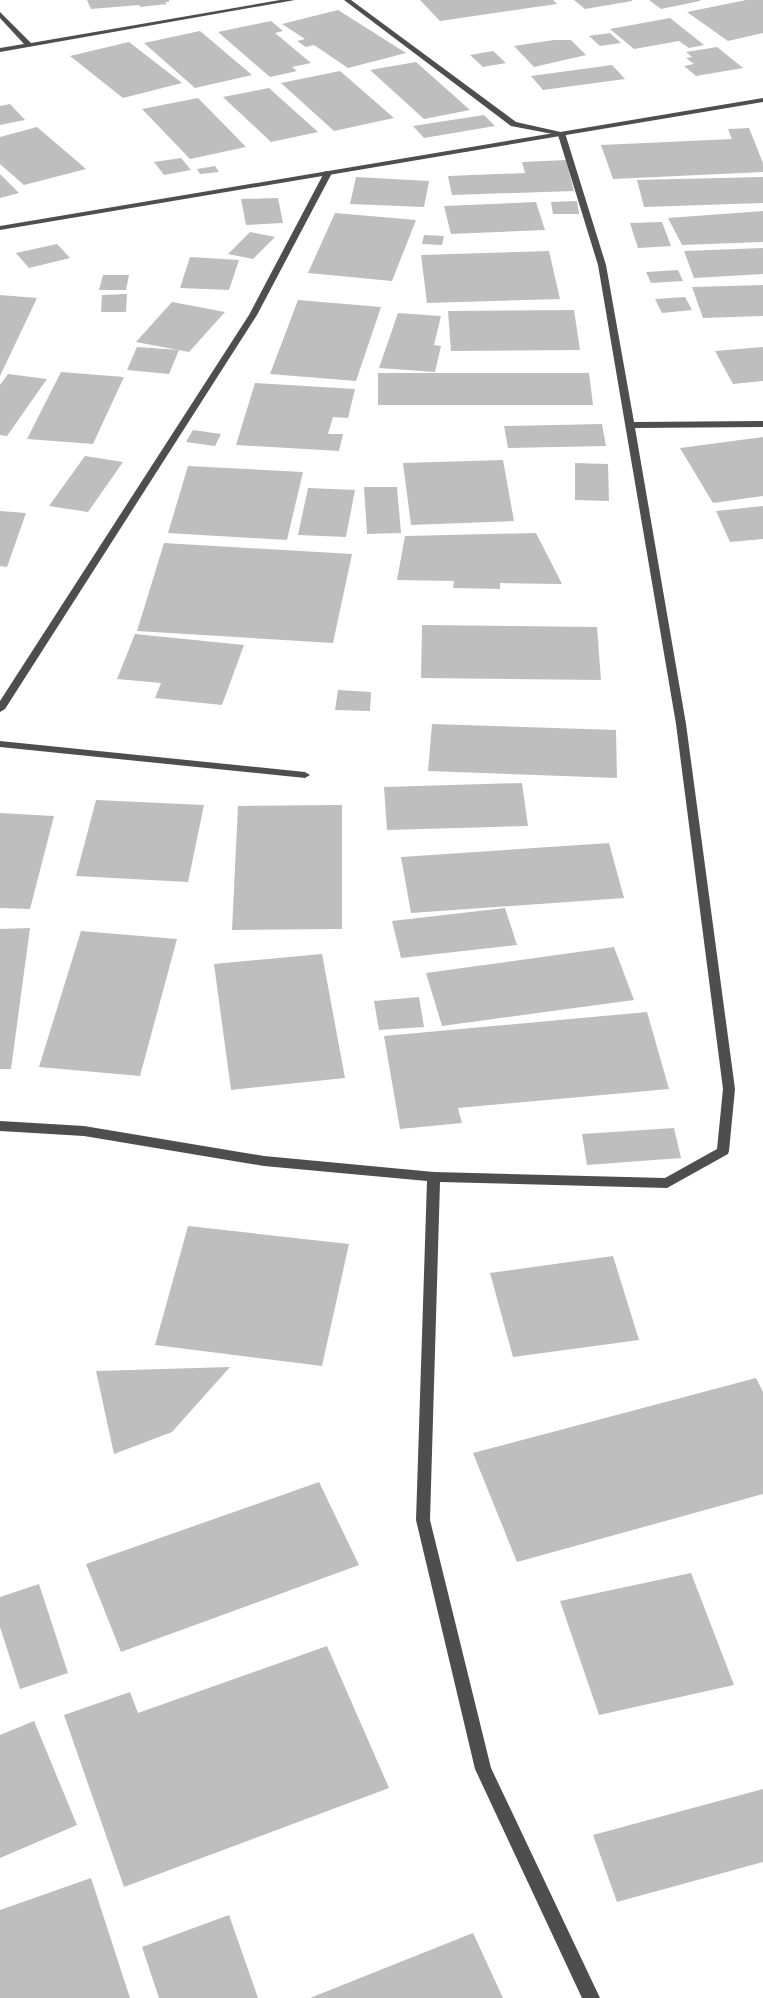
<svg xmlns="http://www.w3.org/2000/svg" width="763" height="1998" font-family="'Sofia Sans Condensed',sans-serif">
<style>
.building{fill:#bebebe}
.lines{fill:none;stroke-linecap:round;stroke-linejoin:round}
.minor{fill:#4e4e4e;fill-rule:evenodd}
.tertiary{fill:#4e4e4e;fill-rule:evenodd}
</style>
<rect width="100%" height="100%" fill="#fff"/>
<g class="building">
<polygon points="87,0 169,0 169,2 165,2 167,4 140,7 139,5 91,9"/>
<polygon points="420,0 553,0 557,4 440,21"/>
<polygon points="574,0 632,0 632,1 585,9"/>
<polygon points="649,0 700,0 700,1 661,9"/>
<polygon points="746,0 763,0 763,33 728,41 687,12"/>
<polygon points="338,10 406,53 348,68 314,45 306,47 297,41 305,39 282,24"/>
<polygon points="670,18 704,45 689,48 679,41 634,49 610,29"/>
<polygon points="271,21 283,31 275,33 311,63 292,67 297,71 270,77 218,32"/>
<polygon points="200,31 252,75 195,88 144,43"/>
<polygon points="610,33 621,43 600,46 589,36"/>
<polygon points="554,40 571,40 586,55 534,67 514,46"/>
<polygon points="129,42 182,83 123,98 70,56"/>
<polygon points="717,47 743,68 696,76 684,66 694,64 686,58 692,57 686,52"/>
<polygon points="493,51 506,63 483,67 470,55"/>
<polygon points="416,62 470,110 424,119 370,70"/>
<polygon points="612,65 625,79 543,90 531,76"/>
<polygon points="340,71 394,118 334,131 281,83"/>
<polygon points="269,88 318,132 271,142 223,97"/>
<polygon points="198,98 246,147 190,159 142,109"/>
<polygon points="10,104 25,120 0,125 0,106"/>
<polygon points="484,115 495,126 424,138 413,126"/>
<polygon points="37,127 86,169 24,185 0,164 0,137"/>
<polygon points="749,128 763,163 763,172 613,179 601,145 732,139 728,129"/>
<polygon points="181,158 191,170 164,175 154,162"/>
<polygon points="566,160 574,191 452,195 448,176 525,173 522,162"/>
<polygon points="215,166 219,172 200,174 197,169"/>
<polygon points="0,174 19,193 0,198"/>
<polygon points="356,177 429,181 424,207 350,204"/>
<polygon points="763,177 763,203 644,207 637,180"/>
<polygon points="278,198 283,223 246,225 241,199"/>
<polygon points="577,201 579,214 553,214 551,202"/>
<polygon points="536,202 545,230 451,234 444,206"/>
<polygon points="763,211 763,242 682,245 668,218"/>
<polygon points="335,213 416,220 392,281 308,273"/>
<polygon points="662,222 671,246 638,248 630,223"/>
<polygon points="250,232 275,237 253,259 228,254"/>
<polygon points="424,235 444,236 442,245 422,244"/>
<polygon points="57,244 70,258 29,268 16,253"/>
<polygon points="763,248 763,274 694,278 684,251"/>
<polygon points="549,251 560,299 427,303 421,255"/>
<polygon points="190,257 239,260 229,290 180,288"/>
<polygon points="678,270 683,281 651,283 646,272"/>
<polygon points="103,275 129,275 126,290 99,290"/>
<polygon points="763,285 763,316 703,318 692,287"/>
<polygon points="127,294 126,312 101,312 102,295"/>
<polygon points="0,295 37,298 0,376"/>
<polygon points="685,297 692,310 662,313 655,299"/>
<polygon points="298,300 381,307 356,381 270,374"/>
<polygon points="172,302 225,312 189,352 136,342"/>
<polygon points="574,310 580,350 451,351 448,311"/>
<polygon points="398,313 441,316 434,345 441,346 435,372 379,368"/>
<polygon points="137,347 179,350 169,374 127,370"/>
<polygon points="763,347 763,381 733,384 715,351"/>
<polygon points="61,372 124,377 93,444 27,439"/>
<polygon points="378,373 589,373 593,405 378,405"/>
<polygon points="8,374 47,379 7,436 0,435 0,385"/>
<polygon points="255,383 355,389 348,418 333,417 328,434 343,434 339,451 236,445"/>
<polygon points="602,424 606,446 508,448 504,426"/>
<polygon points="193,430 221,434 215,446 186,442"/>
<polygon points="763,437 763,496 713,503 680,448"/>
<polygon points="85,456 123,462 88,512 49,506"/>
<polygon points="503,460 514,521 411,525 403,463"/>
<polygon points="575,463 608,464 609,501 575,500"/>
<polygon points="188,466 303,472 287,540 168,533"/>
<polygon points="364,487 397,487 401,533 367,534"/>
<polygon points="308,488 355,490 346,537 298,535"/>
<polygon points="763,506 763,539 730,542 716,511"/>
<polygon points="0,511 26,513 7,567 0,566"/>
<polygon points="536,533 562,584 500,583 500,589 453,588 454,581 397,580 405,536"/>
<polygon points="164,543 352,554 333,643 137,631"/>
<polygon points="422,625 597,627 601,680 421,678"/>
<polygon points="135,634 244,645 222,705 155,698 161,683 117,679"/>
<polygon points="338,690 371,692 370,711 335,710"/>
<polygon points="432,724 616,730 617,778 428,771"/>
<polygon points="522,783 528,826 387,830 384,787"/>
<polygon points="96,800 204,805 188,882 76,876"/>
<polygon points="342,805 342,929 232,930 238,806"/>
<polygon points="0,813 54,816 30,909 0,908"/>
<polygon points="609,843 624,898 411,913 401,857"/>
<polygon points="505,908 517,945 401,958 392,921"/>
<polygon points="30,928 11,1069 0,1069 0,929"/>
<polygon points="81,931 177,939 140,1076 39,1067"/>
<polygon points="614,947 634,1000 442,1026 426,973"/>
<polygon points="322,954 345,1078 231,1090 214,964"/>
<polygon points="419,997 424,1027 379,1030 374,1001"/>
<polygon points="647,1012 669,1089 458,1108 462,1123 400,1129 384,1036"/>
<polygon points="674,1128 681,1158 587,1165 582,1134"/>
<polygon points="188,1226 349,1244 322,1366 155,1345"/>
<polygon points="613,1256 639,1340 513,1357 490,1273"/>
<polygon points="230,1367 172,1432 114,1454 96,1371"/>
<polygon points="756,1378 763,1392 763,1494 517,1562 473,1453"/>
<polygon points="319,1482 359,1565 121,1652 86,1564"/>
<polygon points="691,1573 734,1685 599,1715 560,1601"/>
<polygon points="39,1584 68,1673 20,1689 0,1627 0,1597"/>
<polygon points="327,1646 389,1788 124,1887 64,1715 130,1692 138,1713"/>
<polygon points="34,1721 77,1825 0,1858 0,1735"/>
<polygon points="763,1789 763,1862 617,1902 593,1835"/>
<polygon points="91,1878 130,1998 0,1998 0,1910"/>
<polygon points="229,1915 258,1998 159,1998 142,1947"/>
<polygon points="473,1933 503,1998 310,1998"/>
</g>
<g class="lines">
<g class="minor">
<polygon points="280,0 295,0 0,52 0,48 24,44 0,18 0,12 31,43"/>
<polygon points="344,0 351,0 516,122 565,133 606,265 634,422 763,421 763,427 635,428 686,724 735,1089 729,1151 728,1154 667,1188 440,1182 430,1520 491,1768 600,1998 582,1998 475,1769 416,1520 427,1181 264,1166 84,1136 0,1131 0,1121 84,1126 264,1156 434,1172 665,1178 717,1149 723,1089 676,724 598,265 558,135 511,126"/>
<polygon points="325,171 332,173 257,315 5,709 0,712 0,701 249,315"/>
<polygon points="0,741 305,772 310,775 305,778 0,747"/>
</g>
<polygon class="tertiary" points="763,98 763,102 0,230 0,226"/>
</g>
</svg>
